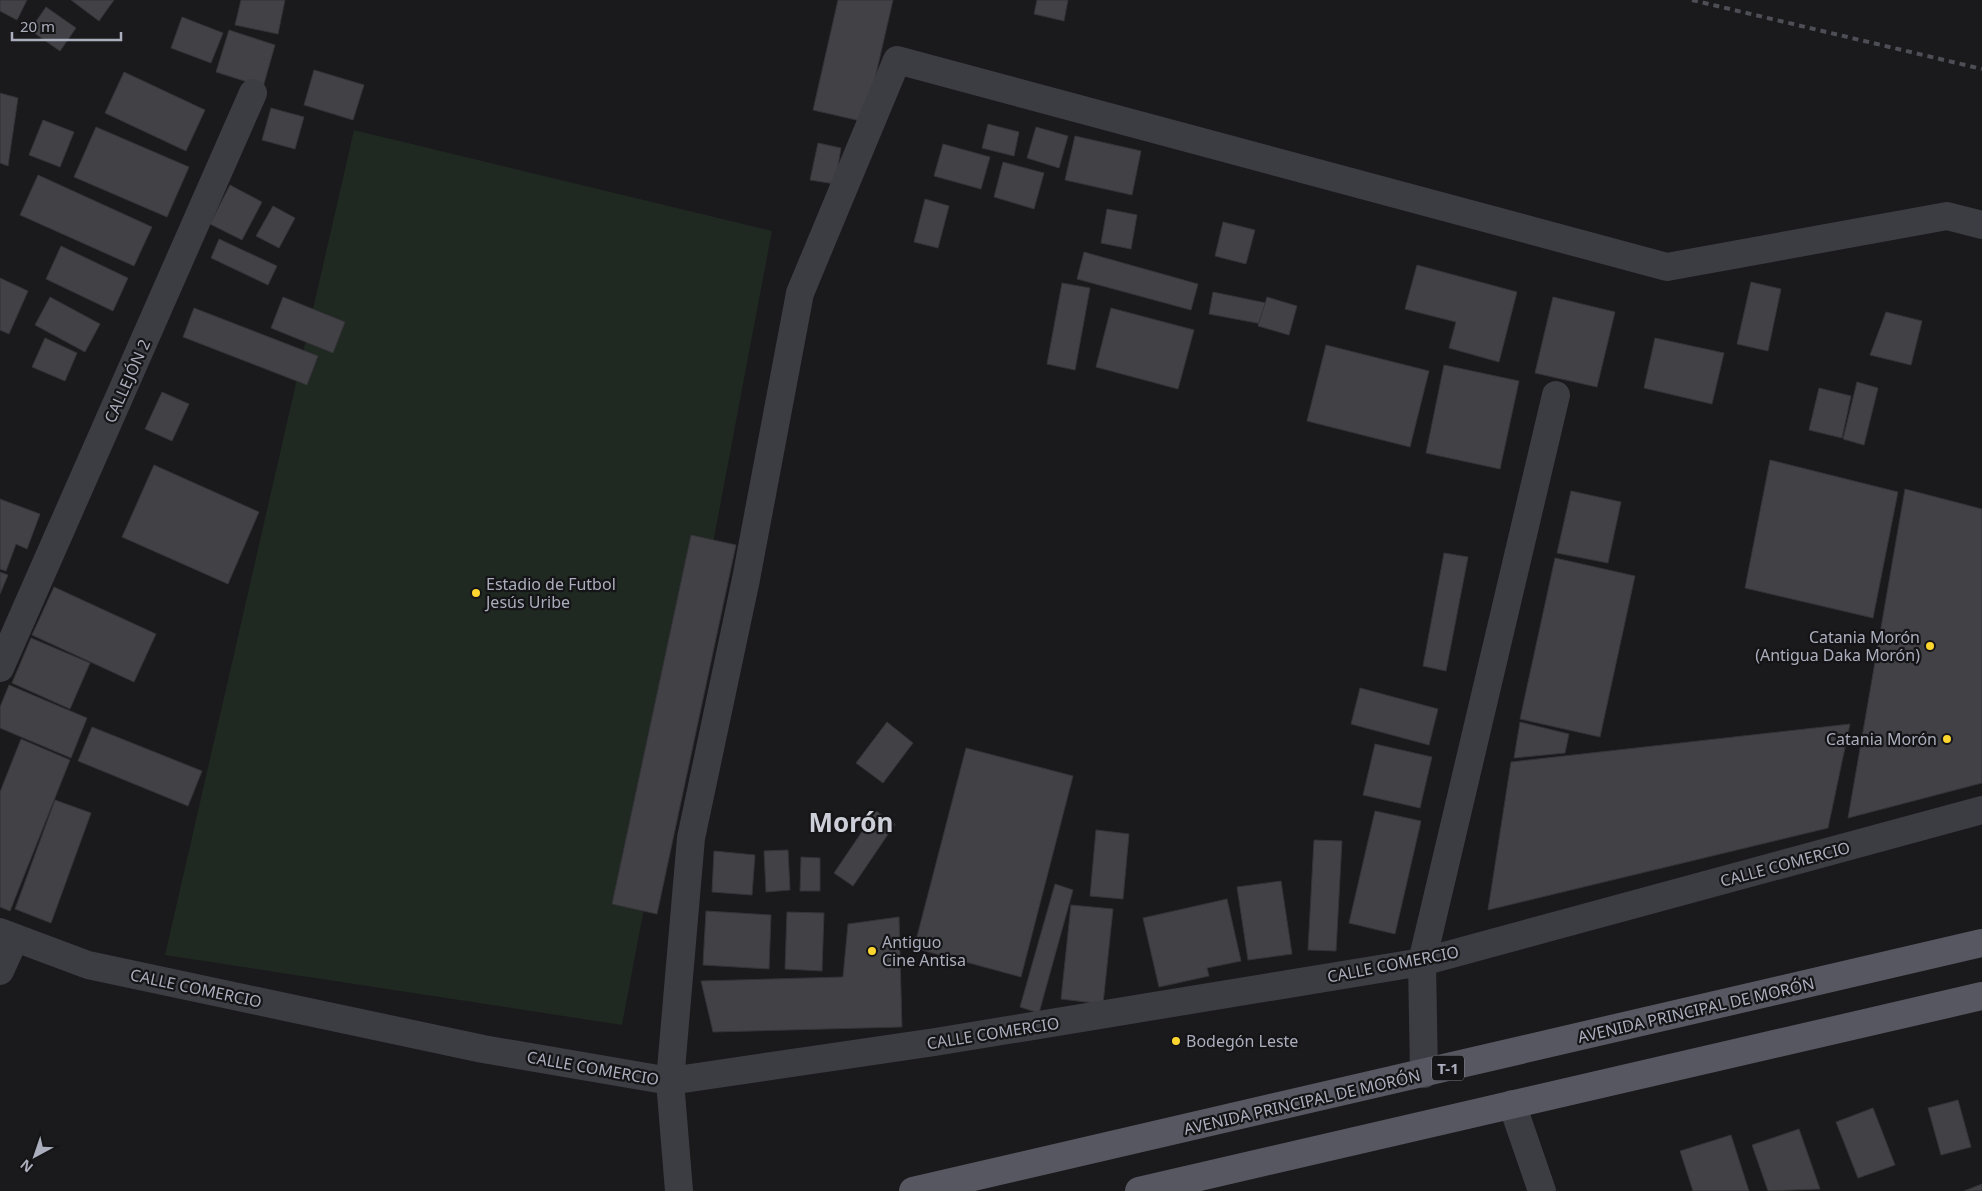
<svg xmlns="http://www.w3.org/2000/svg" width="1982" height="1191" font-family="'Noto Sans',sans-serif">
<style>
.green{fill:#1f2821}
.building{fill:#414146;stroke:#343338}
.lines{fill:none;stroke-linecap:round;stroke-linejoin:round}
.minor{stroke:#3c3c43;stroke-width:28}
.major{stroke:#565760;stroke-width:28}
.rail{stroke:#4d4e56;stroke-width:4;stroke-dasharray:6 5;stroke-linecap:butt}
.poi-dot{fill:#ffd62f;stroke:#151417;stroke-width:2}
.labels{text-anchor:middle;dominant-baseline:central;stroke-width:4.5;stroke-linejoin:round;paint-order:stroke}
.shield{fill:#151417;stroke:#7e808a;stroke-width:1}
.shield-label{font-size:15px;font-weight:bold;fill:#abaebc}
.street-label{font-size:16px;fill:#abaebc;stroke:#151417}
.poi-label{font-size:16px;fill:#abaebc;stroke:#151417;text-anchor:start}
.town-label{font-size:26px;font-weight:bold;fill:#ccced8;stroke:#151417}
</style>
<rect width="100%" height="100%" fill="#1a191c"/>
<polygon class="green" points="354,130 772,231 622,1025 165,955"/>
<g class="building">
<polygon points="0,0 27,0 17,20 0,11"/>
<polygon points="71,0 114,0 99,21"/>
<polygon points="241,0 285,0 278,34 235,25"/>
<polygon points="838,0 893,0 865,122 813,110"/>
<polygon points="1037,0 1068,0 1064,21 1034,14"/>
<polygon points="46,7 76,28 60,51 30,30"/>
<polygon points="182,17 223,33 211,63 171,48"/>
<polygon points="229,30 275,45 263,87 216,72"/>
<polygon points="314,70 364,85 353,120 304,105"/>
<polygon points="124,72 205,110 186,151 105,113"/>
<polygon points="0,93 18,98 8,166 0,163"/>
<polygon points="271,108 304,117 295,149 262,140"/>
<polygon points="43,120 74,132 60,167 29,155"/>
<polygon points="988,124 1019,132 1014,156 982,148"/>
<polygon points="96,127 189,167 167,217 74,177"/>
<polygon points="1036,127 1068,136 1059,168 1027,158"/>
<polygon points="1075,136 1141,151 1132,195 1065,180"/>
<polygon points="818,143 841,148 835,184 810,180"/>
<polygon points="943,144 990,157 981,189 934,176"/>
<polygon points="1003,162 1044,173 1034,209 994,197"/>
<polygon points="38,175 152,227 134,266 20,215"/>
<polygon points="230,185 262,202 242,240 210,224"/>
<polygon points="925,199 949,206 938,248 914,242"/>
<polygon points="273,206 295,218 279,248 256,236"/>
<polygon points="1107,209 1137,215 1131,249 1101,243"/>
<polygon points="1223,222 1255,230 1246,264 1215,256"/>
<polygon points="219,239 277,266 268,285 211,258"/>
<polygon points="61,246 128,278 113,311 46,279"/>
<polygon points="1084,252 1198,284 1191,310 1077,279"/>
<polygon points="1417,265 1517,292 1499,362 1449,348 1456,322 1405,309"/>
<polygon points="0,278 28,291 9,334 0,330"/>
<polygon points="1751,282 1781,289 1768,351 1737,344"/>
<polygon points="1062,283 1090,288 1075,370 1047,364"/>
<polygon points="1213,292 1266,303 1262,324 1209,314"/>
<polygon points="50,297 100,324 85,352 35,325"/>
<polygon points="283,297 345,322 333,353 271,328"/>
<polygon points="1267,297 1297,306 1289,335 1258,326"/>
<polygon points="1553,297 1615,312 1597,387 1535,373"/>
<polygon points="194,308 318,356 307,385 183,337"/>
<polygon points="1111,308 1194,330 1178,389 1096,367"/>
<polygon points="1886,312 1922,321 1911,365 1870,355"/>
<polygon points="45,338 77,353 65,381 32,367"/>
<polygon points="1655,338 1724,353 1712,404 1644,388"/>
<polygon points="1326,345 1429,371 1410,447 1307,421"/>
<polygon points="1444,365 1519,381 1500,469 1426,453"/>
<polygon points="1857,382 1878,388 1864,445 1843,439"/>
<polygon points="1819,388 1851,396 1842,438 1809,430"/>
<polygon points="162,392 189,404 172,441 145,429"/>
<polygon points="1770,460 1898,492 1873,618 1745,588"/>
<polygon points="154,465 259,512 228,584 122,537"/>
<polygon points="1905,489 1982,509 1982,783 1848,818"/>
<polygon points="1571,491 1621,502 1608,563 1557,553"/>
<polygon points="0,499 40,514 27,549 16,544 6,571 0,569"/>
<polygon points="691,535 736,545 657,914 612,904"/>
<polygon points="1444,553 1468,557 1446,671 1423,666"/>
<polygon points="1555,558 1635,576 1600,737 1520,719"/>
<polygon points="0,572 8,575 0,594"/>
<polygon points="54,587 156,634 134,682 32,635"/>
<polygon points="31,638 90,663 70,709 12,683"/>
<polygon points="9,685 87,718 71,758 0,728 0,707"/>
<polygon points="1360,688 1438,709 1429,745 1351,724"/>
<polygon points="887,722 913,743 883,783 856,763"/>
<polygon points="1520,722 1569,734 1565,753 1514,758"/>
<polygon points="1850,724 1828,828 1488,910 1511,762"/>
<polygon points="92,727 202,771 188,806 78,761"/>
<polygon points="21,739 70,760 10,911 0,907 0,792"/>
<polygon points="1375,744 1432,757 1420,808 1363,795"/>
<polygon points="966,748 1073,776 1021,977 914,948"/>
<polygon points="55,800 91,813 51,923 15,909"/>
<polygon points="876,811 895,824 853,886 834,873"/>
<polygon points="1375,811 1421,821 1395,934 1349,923"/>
<polygon points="1096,830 1129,834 1123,899 1090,896"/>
<polygon points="1314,840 1342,841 1336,951 1308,950"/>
<polygon points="788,850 790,890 766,892 764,851"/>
<polygon points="714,851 755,855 752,895 712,892"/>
<polygon points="801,857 820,858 820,891 800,891"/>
<polygon points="1281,881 1292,954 1248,960 1237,887"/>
<polygon points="1055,884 1073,890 1039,1013 1020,1007"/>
<polygon points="1227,899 1241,961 1207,968 1209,976 1159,987 1143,918"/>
<polygon points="1071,905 1113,909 1103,1004 1061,999"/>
<polygon points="706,911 771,915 769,969 703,965"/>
<polygon points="787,912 824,913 822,971 785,969"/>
<polygon points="899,917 902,1027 713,1032 701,981 843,977 848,924"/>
<polygon points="1958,1100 1971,1147 1941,1155 1928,1108"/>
<polygon points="1873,1108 1895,1165 1858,1178 1836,1122"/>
<polygon points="1799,1129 1820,1189 1768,1191 1752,1145"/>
<polygon points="1731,1135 1749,1191 1693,1191 1680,1151"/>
<polygon points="1982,1184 1982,1191 1964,1191"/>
</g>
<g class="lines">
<g class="minor">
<polyline points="0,668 253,93"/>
<polyline points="0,932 88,965 483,1049 670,1081 935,1042 1422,962 1982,810"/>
<polyline points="0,971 15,938"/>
<polyline points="1424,1074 1422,962 1556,395"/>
<polyline points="1512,1104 1542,1191"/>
<polyline points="679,1191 670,1081 691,838 746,579 800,293 897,60 1667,267 1947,216 1982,225"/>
</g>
<g class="major">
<polyline points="913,1191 1982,943"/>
<polyline points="1139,1191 1982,996"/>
</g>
<polyline class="rail" points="1692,0 1982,69"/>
</g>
<g class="poi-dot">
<circle cx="476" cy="593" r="5"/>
<circle cx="1930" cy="646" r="5"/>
<circle cx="1947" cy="739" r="5"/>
<circle cx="872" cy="951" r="5"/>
<circle cx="1176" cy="1041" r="5"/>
</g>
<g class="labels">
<rect class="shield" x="1432" y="1055.5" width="32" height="25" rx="4"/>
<g class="shield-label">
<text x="1448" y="1068">T-1</text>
</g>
<g class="street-label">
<text transform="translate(127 381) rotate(-66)">CALLEJÓN 2</text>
<text transform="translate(1785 864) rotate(-15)">CALLE COMERCIO</text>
<text transform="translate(1393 964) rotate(-11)">CALLE COMERCIO</text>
<text transform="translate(196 988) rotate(12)">CALLE COMERCIO</text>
<text transform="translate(1696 1010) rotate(-13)">AVENIDA PRINCIPAL DE MORÓN</text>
<text transform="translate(993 1033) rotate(-9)">CALLE COMERCIO</text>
<text transform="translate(593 1068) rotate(10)">CALLE COMERCIO</text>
<text transform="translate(1302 1102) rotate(-13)">AVENIDA PRINCIPAL DE MORÓN</text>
</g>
<g class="poi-label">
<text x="486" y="584">Estadio de Futbol<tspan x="486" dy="18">Jesús Uribe</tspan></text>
<text x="1920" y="637" text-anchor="end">Catania Morón<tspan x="1920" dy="18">(Antigua Daka Morón)</tspan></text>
<text x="1937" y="739" text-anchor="end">Catania Morón</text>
<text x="882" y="942">Antiguo<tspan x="882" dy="18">Cine Antisa</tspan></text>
<text x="1186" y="1041">Bodegón Leste</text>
</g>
<g class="town-label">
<text x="851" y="822">Morón</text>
</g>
</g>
<g transform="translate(35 1156) rotate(220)" stroke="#151417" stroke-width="4" paint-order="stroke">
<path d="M0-4L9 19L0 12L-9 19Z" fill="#abaebc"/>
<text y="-8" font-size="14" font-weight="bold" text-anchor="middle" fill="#abaebc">N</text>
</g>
<path d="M12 32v8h109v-8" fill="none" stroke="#abaebc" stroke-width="2.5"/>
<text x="20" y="32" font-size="15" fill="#abaebc" stroke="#151417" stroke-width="4" paint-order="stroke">20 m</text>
</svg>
